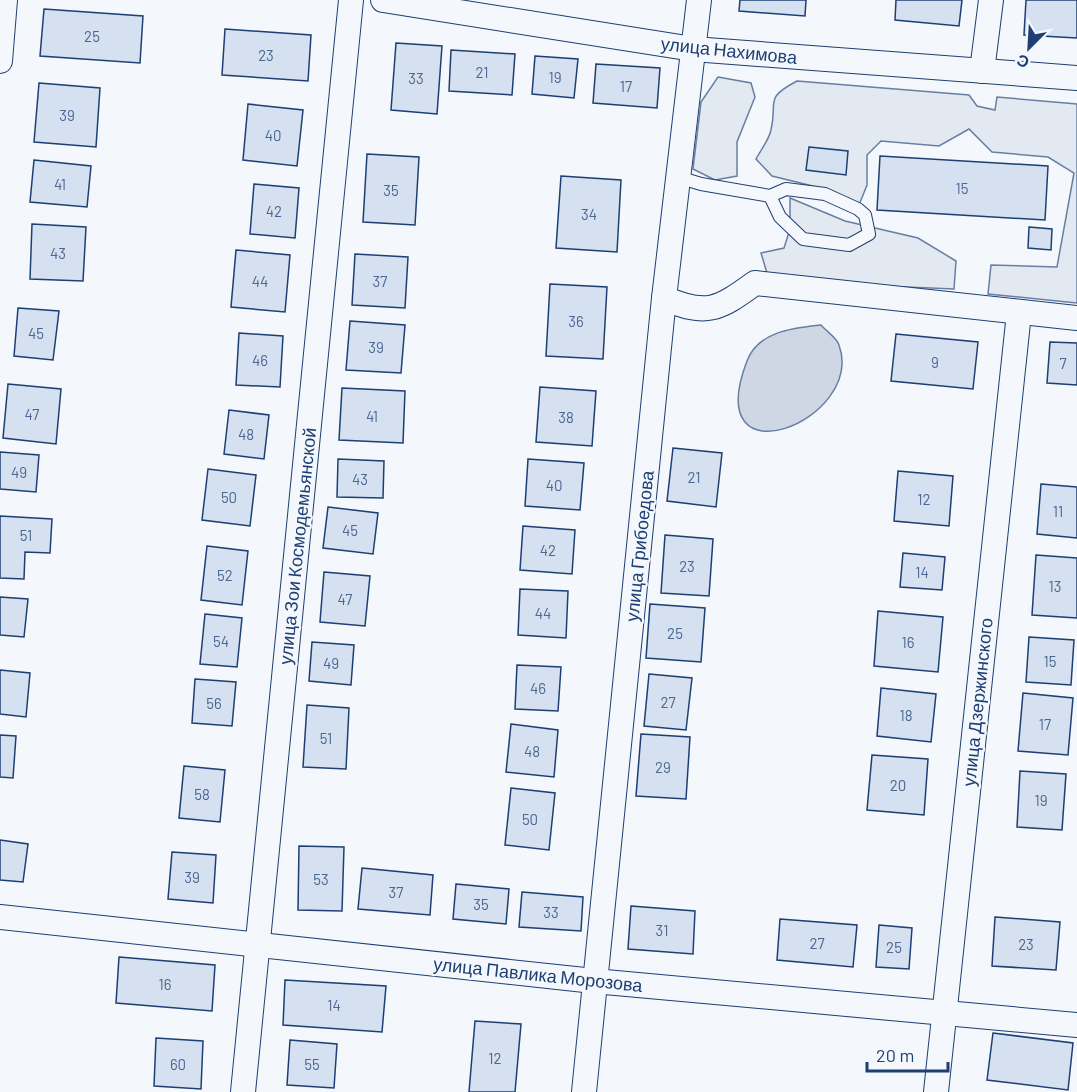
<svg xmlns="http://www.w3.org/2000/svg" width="1077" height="1092" font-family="Barlow,sans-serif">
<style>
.green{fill:#e3e9f0;stroke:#687fa3;stroke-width:1.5}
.water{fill:#cfd7e4;stroke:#687fa3;stroke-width:1.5}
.building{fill:#d5e0f0;stroke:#1d3f73;stroke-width:1.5}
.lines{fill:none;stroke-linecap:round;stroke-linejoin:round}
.lane-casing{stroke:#1d3f73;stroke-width:14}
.street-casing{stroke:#1d3f73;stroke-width:26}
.lane{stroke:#f4f7fb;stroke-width:12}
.street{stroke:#f4f7fb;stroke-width:24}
.labels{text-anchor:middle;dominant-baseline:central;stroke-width:4.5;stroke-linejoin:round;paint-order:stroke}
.number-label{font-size:15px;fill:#4b6792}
.street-label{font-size:18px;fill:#1d3f73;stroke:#f4f7fb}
</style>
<rect width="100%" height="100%" fill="#f4f7fb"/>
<g class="green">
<polygon points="718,77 751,83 755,97 737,142 737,176 715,180 693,169 701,102"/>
<path d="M797,81L969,95L977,106L995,110L997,97L1077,104V303L988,294L991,265L1057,267L1074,173L1048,157L992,152L969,129L939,146L881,141L867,155V185L859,205L833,191L772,176L756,159C760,151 769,140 771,130C778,101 763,99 797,81Z"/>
<polygon points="790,198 845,221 918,238 956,261 954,289 858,285 767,273 761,253 784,248 790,229"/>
</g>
<path class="water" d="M821,325C826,331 837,338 839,345C866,421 699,486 747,361C758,331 794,328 821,325Z"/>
<g class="building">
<polygon points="740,0 806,0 805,16 739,11"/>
<polygon points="896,0 962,0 959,26 895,20"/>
<polygon points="1026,0 1077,0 1077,38 1024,35"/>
<polygon points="44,9 143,16 140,63 40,56"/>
<polygon points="225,29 311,35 308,81 222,75"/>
<polygon points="396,43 442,46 437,114 391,110"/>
<polygon points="451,50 515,54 512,95 449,91"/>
<polygon points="535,56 578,59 574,98 532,94"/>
<polygon points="596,64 660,68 657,108 593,103"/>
<polygon points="39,83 100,88 96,147 34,142"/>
<polygon points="248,104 303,110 297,166 243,160"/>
<polygon points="809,147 848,151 846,175 806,170"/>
<polygon points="367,154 419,157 415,225 363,222"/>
<polygon points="880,156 1048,166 1045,220 877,210"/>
<polygon points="34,160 91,166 87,207 30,202"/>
<polygon points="561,176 621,180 617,252 556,248"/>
<polygon points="254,184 299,188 295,238 250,234"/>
<polygon points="32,224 86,227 83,281 30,279"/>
<polygon points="1029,227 1052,229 1051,250 1028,248"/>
<polygon points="236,250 290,255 285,312 231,307"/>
<polygon points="355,254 408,257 405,308 352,305"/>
<polygon points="550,284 607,287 603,359 546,356"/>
<polygon points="18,308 59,311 53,360 14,356"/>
<polygon points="350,321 405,325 401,373 346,370"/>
<polygon points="239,333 283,336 280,387 236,385"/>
<polygon points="896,334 978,342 973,389 891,381"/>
<polygon points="1050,342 1077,343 1077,385 1047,383"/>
<polygon points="8,384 61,389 56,444 3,438"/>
<polygon points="540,387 596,391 592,446 536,442"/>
<polygon points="342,388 405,391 403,443 339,440"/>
<polygon points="229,410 269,415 264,459 224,454"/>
<polygon points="673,448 722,453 716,507 667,501"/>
<polygon points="0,452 39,455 36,492 0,489"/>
<polygon points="338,459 384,461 383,498 337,497"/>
<polygon points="528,459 584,463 580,510 525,506"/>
<polygon points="208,469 256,475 250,526 202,520"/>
<polygon points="898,471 953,476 949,526 894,521"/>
<polygon points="1041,484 1077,487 1077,538 1037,534"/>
<polygon points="328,507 378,513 373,554 323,548"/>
<polygon points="0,516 52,519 50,553 25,552 24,579 0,578"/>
<polygon points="523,526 575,530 572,574 520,570"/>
<polygon points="665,535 713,539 709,596 661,593"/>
<polygon points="207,546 248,551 242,605 201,600"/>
<polygon points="903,553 945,557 942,590 900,587"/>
<polygon points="1036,555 1077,558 1077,618 1032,615"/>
<polygon points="324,572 370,576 365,626 320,622"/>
<polygon points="520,589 568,591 566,638 518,635"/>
<polygon points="0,597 28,599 24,637 0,635"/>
<polygon points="650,604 705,608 701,662 646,658"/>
<polygon points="878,611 943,617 938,672 874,666"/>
<polygon points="205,614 242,618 237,667 200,664"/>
<polygon points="1029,637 1074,640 1071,685 1026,682"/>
<polygon points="312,642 354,645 351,685 309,681"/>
<polygon points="517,665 561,667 558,711 515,709"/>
<polygon points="0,670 30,673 26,717 0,714"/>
<polygon points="649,674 692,678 686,730 644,726"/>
<polygon points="195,679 236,682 232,726 192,723"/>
<polygon points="881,688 936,694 931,742 877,736"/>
<polygon points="1023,693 1073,698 1068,755 1018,751"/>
<polygon points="307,705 349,708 346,769 303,767"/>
<polygon points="511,724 558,730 554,777 506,772"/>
<polygon points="641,734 690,737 686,799 636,796"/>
<polygon points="0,735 16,736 13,778 0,777"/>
<polygon points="872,755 928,759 924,815 867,810"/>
<polygon points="184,766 225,770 220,822 179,818"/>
<polygon points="1020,771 1066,774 1062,830 1017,827"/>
<polygon points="511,788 555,793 549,850 505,845"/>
<polygon points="0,840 28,844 23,882 0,880"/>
<polygon points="299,846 344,847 342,911 298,910"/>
<polygon points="172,852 216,855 213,903 168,899"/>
<polygon points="362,868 433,875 430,915 358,909"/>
<polygon points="456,884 509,889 506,924 453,919"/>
<polygon points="522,892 583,897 581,931 519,927"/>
<polygon points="631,906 695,911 693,954 628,949"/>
<polygon points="995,917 1060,922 1056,970 992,966"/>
<polygon points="780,919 857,925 853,967 777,960"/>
<polygon points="879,925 912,928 909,969 876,967"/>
<polygon points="119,957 215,965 212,1011 116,1003"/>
<polygon points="285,980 386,986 382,1032 283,1025"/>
<polygon points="475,1021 521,1024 515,1092 469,1092"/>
<polygon points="993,1033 1073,1043 1068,1090 987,1080"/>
<polygon points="156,1038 203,1041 201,1089 154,1086"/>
<polygon points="290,1040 337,1044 334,1088 287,1085"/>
</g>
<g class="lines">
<g class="lane-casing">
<polyline id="lane" points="678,177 701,184 770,196 780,217 803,239 849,245 869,234 865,215 858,209 825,194 786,189 770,196"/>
</g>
<g class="street-casing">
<g id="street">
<polyline points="383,0 693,49 1077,78"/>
<polyline points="0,61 5,0"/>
<polyline points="982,71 991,0"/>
<path d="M664,298C707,317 719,309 755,283L1077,318"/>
<polyline points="0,917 594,981 1077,1025"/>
<polyline points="243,1092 351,0"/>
<polyline points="584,1092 664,298 699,0"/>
<polyline points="936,1092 1019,313"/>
</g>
</g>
<use href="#lane" class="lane"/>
<use href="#street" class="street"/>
</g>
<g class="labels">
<g class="number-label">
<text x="92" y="36">25</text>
<text x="266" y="55">23</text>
<text x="482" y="72">21</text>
<text x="555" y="77">19</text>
<text x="416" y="78">33</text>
<text x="626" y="86">17</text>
<text x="67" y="115">39</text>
<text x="273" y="135">40</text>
<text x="60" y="184">41</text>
<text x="962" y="188">15</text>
<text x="391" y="190">35</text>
<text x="274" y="211">42</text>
<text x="589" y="214">34</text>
<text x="58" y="253">43</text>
<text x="260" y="281">44</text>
<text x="380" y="281">37</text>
<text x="576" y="321">36</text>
<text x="36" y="333">45</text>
<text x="376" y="347">39</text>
<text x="260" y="360">46</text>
<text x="935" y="362">9</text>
<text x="1063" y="363">7</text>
<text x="32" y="414">47</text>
<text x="372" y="416">41</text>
<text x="566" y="417">38</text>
<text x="246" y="434">48</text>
<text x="19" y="472">49</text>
<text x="694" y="477">21</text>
<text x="360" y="479">43</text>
<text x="554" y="485">40</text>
<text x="229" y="497">50</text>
<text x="924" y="499">12</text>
<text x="1058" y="511">11</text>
<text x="350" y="530">45</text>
<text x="26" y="535">51</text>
<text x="548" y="550">42</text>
<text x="687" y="566">23</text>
<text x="922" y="572">14</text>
<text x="225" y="575">52</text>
<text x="1055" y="586">13</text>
<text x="345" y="599">47</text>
<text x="543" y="613">44</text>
<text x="675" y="633">25</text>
<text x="221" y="641">54</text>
<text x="908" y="642">16</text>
<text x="1050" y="661">15</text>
<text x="331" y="663">49</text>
<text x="538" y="688">46</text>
<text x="668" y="702">27</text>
<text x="214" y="703">56</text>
<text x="906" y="715">18</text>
<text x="1045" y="724">17</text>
<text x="326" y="738">51</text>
<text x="532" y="751">48</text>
<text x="663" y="767">29</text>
<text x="898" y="785">20</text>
<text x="202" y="794">58</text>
<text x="1041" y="800">19</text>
<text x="530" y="819">50</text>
<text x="192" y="877">39</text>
<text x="321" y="879">53</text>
<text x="396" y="892">37</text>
<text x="481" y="904">35</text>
<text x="551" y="912">33</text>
<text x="662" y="930">31</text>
<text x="817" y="943">27</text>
<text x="1026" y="944">23</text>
<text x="894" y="947">25</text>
<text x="165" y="984">16</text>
<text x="334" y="1005">14</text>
<text x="495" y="1058">12</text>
<text x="178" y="1064">60</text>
<text x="312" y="1064">55</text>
</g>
<g class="street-label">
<text transform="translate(729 50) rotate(6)">улица Нахимова</text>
<text transform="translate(297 546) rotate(-84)">улица Зои Космодемьянской</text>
<text transform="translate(639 546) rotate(-84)">улица Грибоедова</text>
<text transform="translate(977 702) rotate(-84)">улица Дзержинского</text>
<text transform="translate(538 974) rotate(6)">улица Павлика Морозова</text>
</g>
</g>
<g transform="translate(1029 48) rotate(204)" stroke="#f4f7fb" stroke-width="4.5" paint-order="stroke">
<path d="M0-4.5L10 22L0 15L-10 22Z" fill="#1d3f73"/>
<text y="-9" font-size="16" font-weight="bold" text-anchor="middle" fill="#1d3f73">С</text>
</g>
<path d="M867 1062v9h81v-9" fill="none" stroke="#1d3f73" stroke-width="3"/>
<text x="876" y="1062" font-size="18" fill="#1d3f73" stroke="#f4f7fb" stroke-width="4.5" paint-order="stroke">20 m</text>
</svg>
